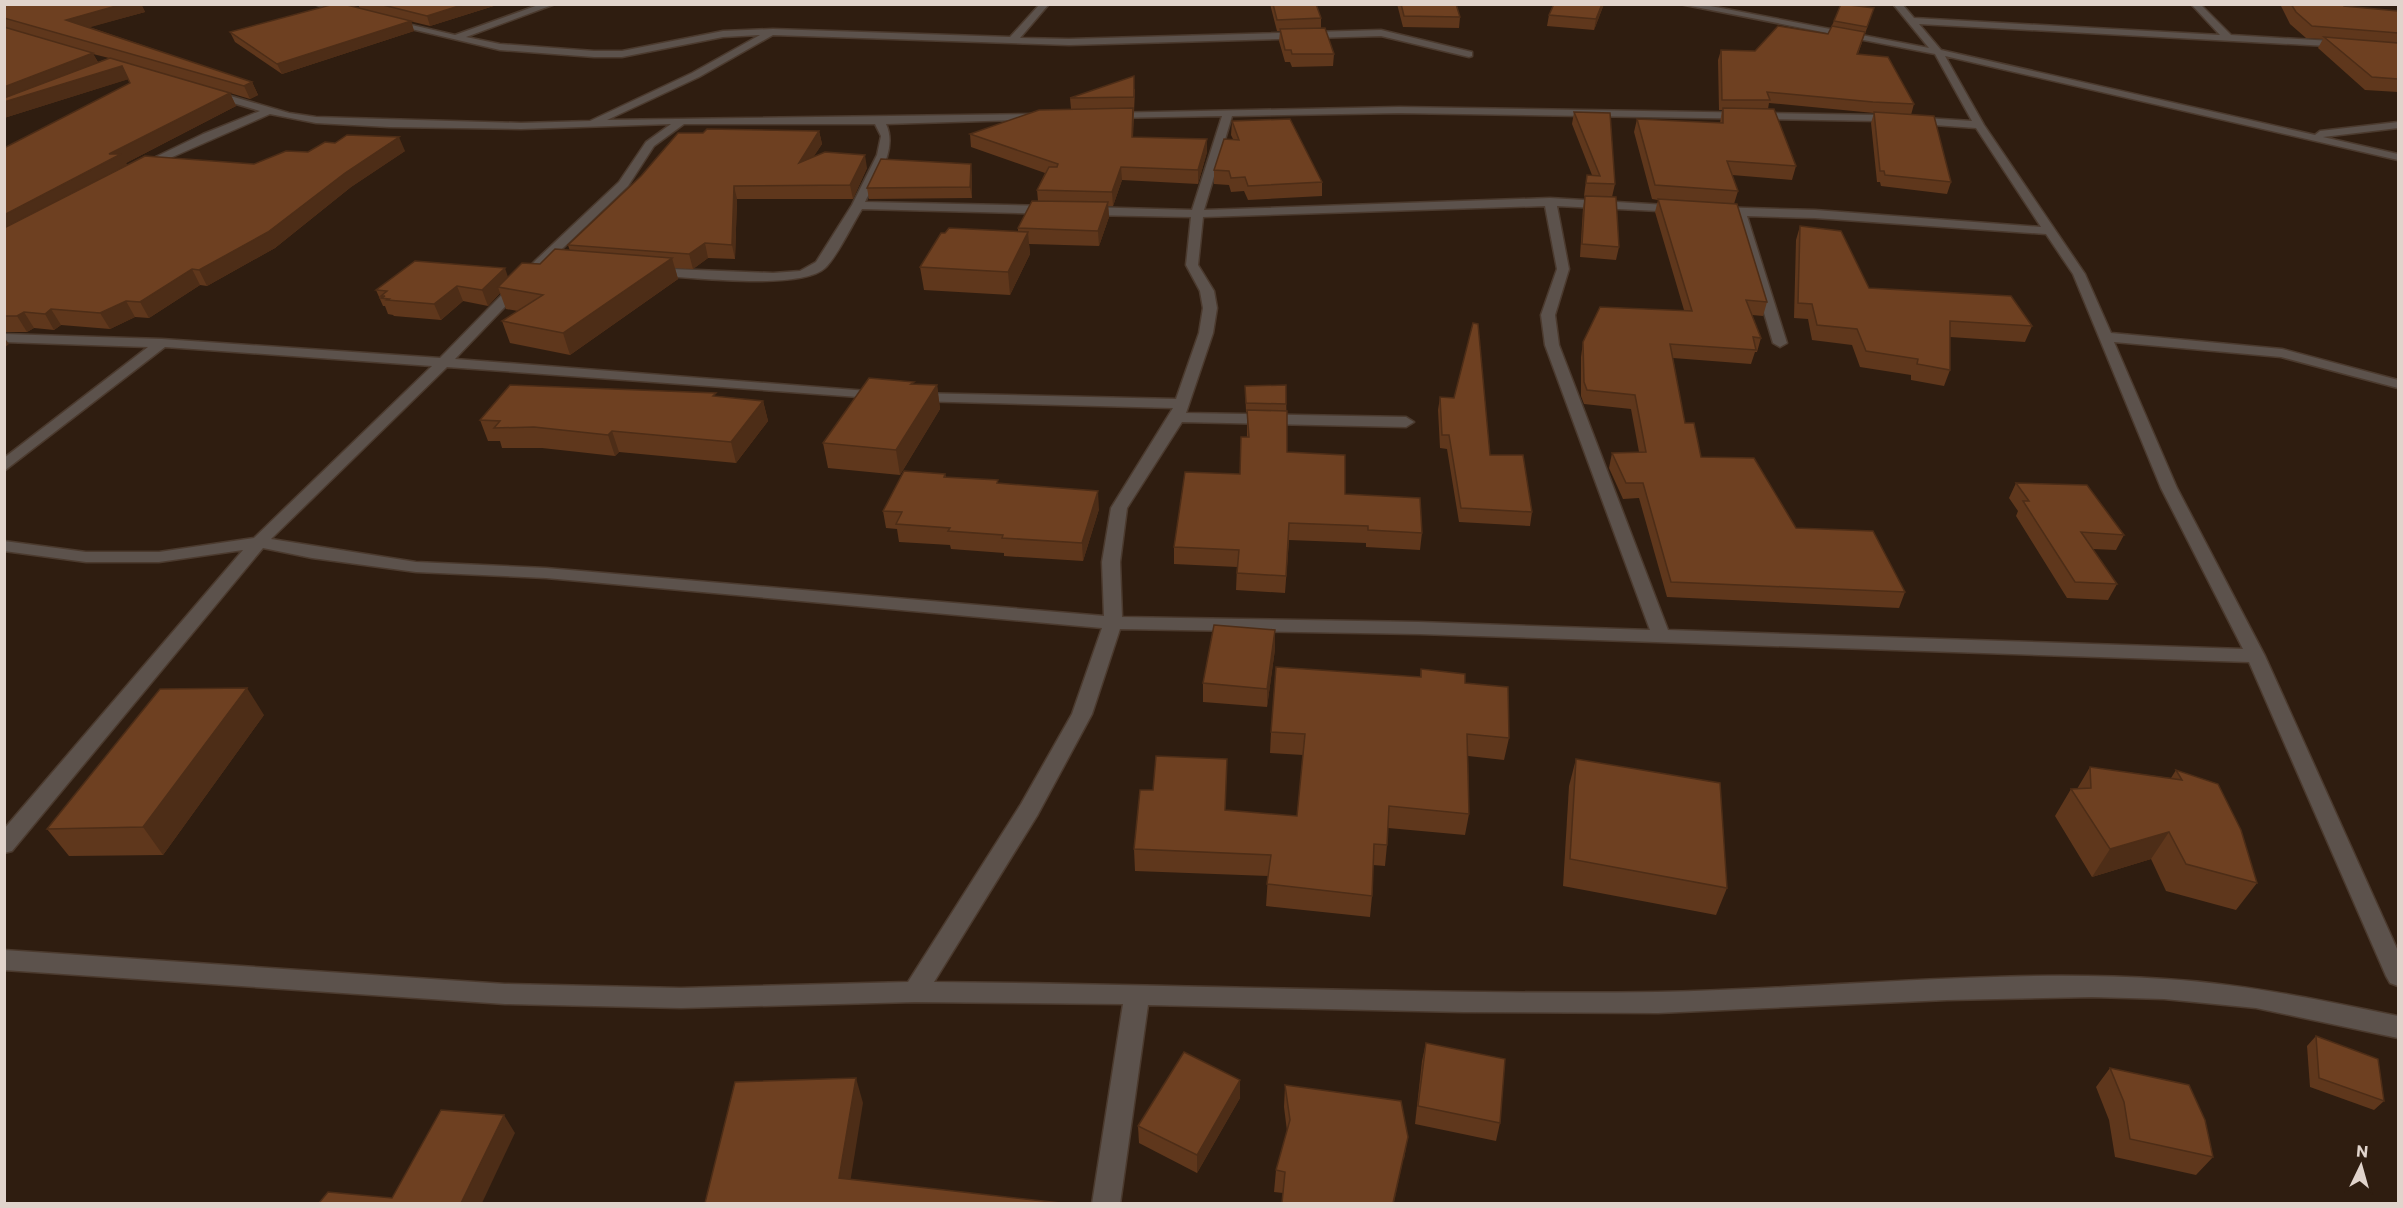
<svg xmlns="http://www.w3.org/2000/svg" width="2403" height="1208" font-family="Commissioner,sans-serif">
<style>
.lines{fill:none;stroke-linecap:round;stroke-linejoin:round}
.minor-casing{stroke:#4b3a2e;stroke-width:3}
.minor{fill:#5c524c;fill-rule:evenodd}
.wall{fill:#5f371c;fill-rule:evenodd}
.shaded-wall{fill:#4d2d17}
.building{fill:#6e4021;stroke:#4d2d17;stroke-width:1.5}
</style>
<rect width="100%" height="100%" fill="#2f1d10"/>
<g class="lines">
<g class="minor-casing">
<g id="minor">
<polygon points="314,4 330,4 353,12 349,15"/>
<path d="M541,4H555L466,37L500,44L594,51H622L723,31L773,29L1010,37L1040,4H1049L1020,38L1069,39L1381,30L1472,52V56L1469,57L1381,36L1069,45L773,35L699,77L607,120L1043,114L1047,115V119L886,124C898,150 877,178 865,202L1052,206L1058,210L1052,214L862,209C853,223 837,257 825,268C800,291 689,277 653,275L647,271L648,268L773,273L800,271L816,262L852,205L877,155L881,136L875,124H684L654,146L628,186L544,266L455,359L881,392L886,393L888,396L886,399L447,367L271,539L416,562L546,568L1104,616L1102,562L1111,508L1173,408L915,401L908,397L915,393L1176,399L1199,333L1203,308L1200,291L1186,265L1191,217L1086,215L1080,211L1086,207L1192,210L1222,116L1109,118L1105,117V113L1399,107L1878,115L1972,121L1935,54L1680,4H1700L1929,48L1893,4H1902L1914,18L2220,35L2191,4H2200L2231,35L2349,42V46L2346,47L1919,24L1941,50L2315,135L2320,131L2398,122V128L2323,137L2398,154V160L1945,56L1984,125L2085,274L2111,333L2282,349L2398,380V388L2281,357L2114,342L2177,488L2265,656L2398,951V986L2390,983L2386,976L2249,662L1419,634L1120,629L1092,714L1037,816L934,982C1175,984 1416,995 1657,992C1826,989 1996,968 2165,979C2245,984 2320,1000 2398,1016V1038L2256,1008L2164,999L2092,997L1947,1000L1658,1013L1463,1012L1148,1005L1120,1204H1092L1123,1004L915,1002L681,1008L505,1004L4,970V950L505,984L681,988L908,982L1021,804L1072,714L1102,628L546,578L416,572L312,558L263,548L12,851L4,853V829L243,550L159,562H86L4,551V541L86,552H159L254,538L432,366L165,347L4,471V458L148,347L4,342V334L162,339L440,358L536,260L619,182L646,142L671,124L521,129L389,127L316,123L270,114L145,169L135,167L203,134L260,111L206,95L205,93L210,90L289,113L316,117L521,123L590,121L692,73L760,35L723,37L622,57H594L500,50L386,23L390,20L455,35ZM1399,113L1878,121L1976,128L2041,227L1815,210L1715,207L1709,211L1715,215H1735L1773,343L1780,347L1787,343L1747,216L1815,218L2046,234L2073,274L2161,488L2243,649L1668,630L1559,345L1555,315L1569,269L1557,206L1679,212L1685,208L1683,206L1550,198L1204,210L1232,116ZM1545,206L1557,269L1541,315L1545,345L1650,630L1419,622L1122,617L1120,562L1127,508L1182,422L1406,427L1414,422L1406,417L1186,413L1213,333L1217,308L1214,291L1198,265L1203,217Z"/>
</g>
</g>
<use href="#minor" class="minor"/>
</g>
<g class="wall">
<path d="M4,4H141L145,12L89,27L252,82L258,95L250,99L230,93L236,106L126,163L127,165L254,164L308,152L405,151L351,187L275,248L207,286L200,285L149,318L135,317L110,329L61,325L54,330L34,328L27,332H4V148L130,83L128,79L4,118ZM93,54L109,58L98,62Z"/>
<polygon points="358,4 500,4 430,26 360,9"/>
<polygon points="1270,4 1316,4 1321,18 1321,28 1334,54 1333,66 1292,67 1290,62 1285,62 1279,41 1280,31 1277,31"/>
<polygon points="1397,4 1456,4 1460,17 1459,28 1403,27"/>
<polygon points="1604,4 1594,30 1547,26 1549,15"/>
<polygon points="2280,4 2344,4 2344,6 2398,11 2398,92 2365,90 2318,48 2323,39 2306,38 2290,24"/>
<polygon points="1874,8 1858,54 1914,104 1911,115 1951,182 1947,194 1881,186 1880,182 1877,182 1871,123 1874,113 1769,103 1768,109 1796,166 1792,180 1732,175 1738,191 1734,204 1767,302 1763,316 1752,315 1761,338 1757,352 1755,352 1751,364 1673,358 1685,423 1701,457 1796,528 1905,592 1899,608 1667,597 1639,498 1623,499 1609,468 1612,453 1639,452 1631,409 1584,404 1581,396 1581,357 1583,342 1684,310 1655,212 1658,200 1652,199 1634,132 1637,119 1720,123 1722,110 1719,110 1718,60 1721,50 1755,51 1828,34 1834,21"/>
<polygon points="411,21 414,31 282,74 235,42 230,32"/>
<polygon points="1135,89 1133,137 1207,139 1207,152 1198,184 1122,180 1113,206 1108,206 1109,217 1099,246 1029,244 1030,254 1010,295 924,290 920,267 1018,231 1018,228 1038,201 1037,190 1045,173 971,147 970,134 1071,109 1070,98"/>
<polygon points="1574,112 1615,184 1612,197 1619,247 1616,260 1580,257 1583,208 1585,196 1584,196 1585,188 1587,175 1592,175 1572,124"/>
<polygon points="1232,121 1322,182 1322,196 1248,200 1244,191 1231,192 1229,185 1214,184 1214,170 1233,139 1231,135"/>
<polygon points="819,131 822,144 813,157 867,168 853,199 737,199 735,259 708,258 693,269 675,268 678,279 570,355 510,343 502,321 518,311 506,309 500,293 488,306 463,301 441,320 394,316 393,315 388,314 385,306 383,306 376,290 508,277 540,264 570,251 568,245 703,133"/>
<polygon points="972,175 972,198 869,199 867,188"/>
<polygon points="1800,226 1869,288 2032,326 2025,342 1950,337 1950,370 1944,386 1911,380 1911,375 1860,367 1852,345 1812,340 1808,319 1794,318 1796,240"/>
<polygon points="914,384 937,385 940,409 900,475 828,468 823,443"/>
<polygon points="1286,385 1287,452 1345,494 1422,533 1420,550 1366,547 1366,543 1289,540 1285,593 1236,590 1237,567 1174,564 1174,547 1240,474 1247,437 1247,412 1246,412 1245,386"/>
<polygon points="717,396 763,401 768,421 736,463 619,452 615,456 542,448 502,448 500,441 488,441 480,420"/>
<polygon points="1440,397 1490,455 1532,512 1530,526 1459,522 1447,449 1440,448 1438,410"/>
<polygon points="945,474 946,477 998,483 1099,509 1083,561 1004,556 1004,553 951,549 950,545 899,542 897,529 886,528 883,511"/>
<polygon points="2016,483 2124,535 2116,550 2093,549 2117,584 2108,600 2067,598 2016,516 2018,511 2009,498"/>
<polygon points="1275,649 1267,707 1203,702 1203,683"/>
<polygon points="1421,669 1465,683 1509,738 1504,760 1468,756 1469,814 1465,835 1388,828 1387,845 1385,866 1373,865 1372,896 1370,917 1266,906 1268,876 1135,871 1134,849 1153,790 1227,759 1225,810 1297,816 1303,755 1270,753 1271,732 1420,677"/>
<polygon points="264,715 163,855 69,856 47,829"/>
<polygon points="1576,759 1727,888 1716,915 1563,886 1569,786"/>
<polygon points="2090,767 2171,778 2176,770 2257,883 2236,910 2166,891 2151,859 2092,877 2055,816 2071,789 2077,789"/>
<polygon points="2316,1036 2384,1101 2374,1110 2310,1087 2307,1046"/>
<polygon points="1426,1043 1500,1123 1496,1141 1415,1124 1422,1061"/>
<polygon points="2110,1068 2213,1157 2196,1175 2115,1157 2109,1120 2096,1087"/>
<polygon points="1240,1080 1240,1098 1197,1173 1139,1143 1138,1126"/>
<polygon points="1285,1085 1408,1137 1404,1159 1283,1193 1274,1192 1276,1170 1287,1131 1284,1107"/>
</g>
<g class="shaded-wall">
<polygon points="123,4 141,4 145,12 73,32 66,20"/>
<polygon points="465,4 500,4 430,26 427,16"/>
<polygon points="1602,4 1604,4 1594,30 1596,19"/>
<polygon points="411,21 414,31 282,74 277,64"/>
<polygon points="93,53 99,65 122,66 129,79 4,118 4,87"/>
<polygon points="252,82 258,95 250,99 244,86"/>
<polygon points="230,93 236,106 126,163 129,169 4,234 4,215 109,154"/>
<polygon points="819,131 822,144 801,176 799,163"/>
<polygon points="399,137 405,151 351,187 275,248 207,286 199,270"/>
<polygon points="1207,139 1207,152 1198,184 1198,170"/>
<polygon points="865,155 867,168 853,199 850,185"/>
<polygon points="971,164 972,175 972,198 970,187"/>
<polygon points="1121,167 1122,180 1113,206 1112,192"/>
<polygon points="734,186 737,199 735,259 732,245"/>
<polygon points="1108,202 1109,217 1099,246 1098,231"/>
<polygon points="1028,232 1030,254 1010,295 1008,272"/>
<polygon points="705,243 708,258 693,269 689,254"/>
<polygon points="672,258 678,279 570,355 563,333"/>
<polygon points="505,268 510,283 498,287 500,293 488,306 482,290"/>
<polygon points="192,269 200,285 149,318 140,302"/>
<polygon points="457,286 463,301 441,320 434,304"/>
<polygon points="126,301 135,317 110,329 100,313"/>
<polygon points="51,309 61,325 54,330 45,314"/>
<polygon points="24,312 34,328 27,332 17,316"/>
<polygon points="4,337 9,344 4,348"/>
<polygon points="937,385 940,409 900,475 896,450"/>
<polygon points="763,401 768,421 736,463 731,442"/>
<polygon points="612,431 619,452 615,456 608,435"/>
<polygon points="1098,491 1099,509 1083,561 1082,543"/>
<polygon points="1275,630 1275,649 1267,707 1267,689"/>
<polygon points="247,688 264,715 163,855 143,827"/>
<polygon points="2169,832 2151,859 2092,877 2110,849"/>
<polygon points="856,1078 863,1103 847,1202 839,1178"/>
<polygon points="1240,1080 1240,1098 1197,1173 1197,1155"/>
<polygon points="504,1115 515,1133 482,1203 461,1203"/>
<polygon points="1408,1137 1394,1203 1393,1203"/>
</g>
<g class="building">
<polygon points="4,4 123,4 66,20 252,82 244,86 4,18"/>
<polygon points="334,4 343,4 411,21 277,64 230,32"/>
<polygon points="379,4 465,4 427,16"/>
<polygon points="1273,4 1316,4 1321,18 1277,20"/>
<polygon points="1401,4 1456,4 1460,17 1404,16"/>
<polygon points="1554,4 1602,4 1596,19 1549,15"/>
<polygon points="1841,4 1874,8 1867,27 1834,21"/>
<polygon points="2291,4 2344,4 2344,6 2398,11 2398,33 2312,26 2296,12"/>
<polygon points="1778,26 1828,34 1832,26 1865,32 1857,54 1888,57 1914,104 1873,102 1767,92 1770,100 1722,100 1721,50 1755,51"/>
<polygon points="4,27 93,53 4,87"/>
<polygon points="1325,28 1334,54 1292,54 1291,50 1285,50 1280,29"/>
<polygon points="2324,37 2398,43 2398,79 2372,77"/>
<polygon points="110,58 230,93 109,154 121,154 4,215 4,148 130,83 122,66 4,102 4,98"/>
<polygon points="1134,76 1134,97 1070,98"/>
<polygon points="1133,108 1132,137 1207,139 1198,170 1121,167 1112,192 1037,190 1049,167 1057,167 1058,164 970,134 1039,110"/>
<polygon points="1723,108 1774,109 1796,166 1727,161 1738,191 1655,185 1637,119 1723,123"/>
<polygon points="1574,112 1610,113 1615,184 1586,183 1587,175 1600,176"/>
<polygon points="1874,112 1934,116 1951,182 1885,175 1884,171 1880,171"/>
<polygon points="1290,119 1322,182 1248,186 1245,177 1231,178 1229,171 1214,170 1224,139 1239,140 1232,121"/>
<polygon points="707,129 819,131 799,163 825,152 865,155 850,185 734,186 732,245 705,243 689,254 568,245 641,176 678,133 703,133"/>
<polygon points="347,135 399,137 345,173 268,232 199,270 192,269 140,302 126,301 100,313 51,309 45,314 24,312 17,316 4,316 4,228 145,156 254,164 286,151 308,152 325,142 335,143"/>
<polygon points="881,159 971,164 970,187 867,188"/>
<polygon points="1585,196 1616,197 1619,247 1582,244"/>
<polygon points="1658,199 1737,204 1767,302 1746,300 1761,338 1753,337 1756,350 1670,344 1685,423 1694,423 1701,457 1754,458 1796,528 1873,531 1905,592 1671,582 1643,483 1626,483 1612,453 1646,452 1635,395 1587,390 1584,382 1583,342 1600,307 1692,311"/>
<polygon points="1032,201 1108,202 1098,231 1018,228"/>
<polygon points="1800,226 1841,231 1869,288 2011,296 2032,326 1950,321 1950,370 1917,364 1918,359 1866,351 1857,329 1817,325 1812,304 1798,303"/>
<polygon points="949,228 1028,232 1008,272 920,267 941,233 945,233"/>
<polygon points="555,249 672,258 563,333 502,321 543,295 498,287 522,263 540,264"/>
<polygon points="415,261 505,268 482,290 457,286 434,304 387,300 389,299 381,298 385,296 381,296 387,291 376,290"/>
<polygon points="1473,323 1478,324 1490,455 1523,455 1532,512 1461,508 1449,435 1442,435 1440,397 1454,398"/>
<polygon points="869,378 914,382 911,384 937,385 896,450 823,443"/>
<polygon points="510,385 716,393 713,396 763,401 731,442 612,431 608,435 534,427 494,428 500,421 480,420"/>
<polygon points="1286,385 1286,404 1246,403 1245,386"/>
<polygon points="1247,410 1287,411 1287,452 1345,455 1345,494 1420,498 1422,533 1368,530 1368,526 1289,523 1286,576 1237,573 1239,550 1174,547 1185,472 1240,474 1241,437 1249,437"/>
<polygon points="904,471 945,474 944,477 998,480 997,483 1098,491 1082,543 1002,538 1003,535 948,531 950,528 896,524 902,512 883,511"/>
<polygon points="2016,483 2087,485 2124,535 2081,532 2117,584 2075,582 2023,501 2029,501"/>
<polygon points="1214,625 1275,630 1267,689 1203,683"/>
<polygon points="1276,667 1421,677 1421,669 1465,674 1465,683 1508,687 1509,738 1467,734 1469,814 1389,806 1387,845 1374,844 1372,896 1267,884 1271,855 1134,849 1140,790 1153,790 1156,756 1227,759 1225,810 1297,816 1305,734 1271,732"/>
<polygon points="247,688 143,827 47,829 160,689"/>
<polygon points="1576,759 1720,783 1727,888 1570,859"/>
<polygon points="2090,767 2182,780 2176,770 2218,784 2241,830 2257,883 2186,864 2169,832 2110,849 2071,789 2091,788"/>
<polygon points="2316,1036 2378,1059 2384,1101 2319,1078"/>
<polygon points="1426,1043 1505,1059 1500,1123 1418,1106"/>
<polygon points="1184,1052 1240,1080 1197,1155 1138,1126"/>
<polygon points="2110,1068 2189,1085 2205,1120 2213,1157 2130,1139 2124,1102"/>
<polygon points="856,1078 839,1178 1061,1203 705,1203 735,1082"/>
<polygon points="1285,1085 1401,1101 1408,1137 1393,1203 1282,1203 1285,1172 1276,1170 1290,1120"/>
<polygon points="441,1110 504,1115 461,1203 319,1203 328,1192 392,1198"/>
</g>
<rect width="2403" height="1208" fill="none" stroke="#e1d4cc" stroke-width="12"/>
<g transform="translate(2361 1166) rotate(5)" stroke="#2f1d10" stroke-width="4.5" paint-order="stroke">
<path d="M0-4.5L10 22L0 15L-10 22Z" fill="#e1d4cc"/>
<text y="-9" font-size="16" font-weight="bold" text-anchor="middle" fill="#e1d4cc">N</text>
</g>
</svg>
